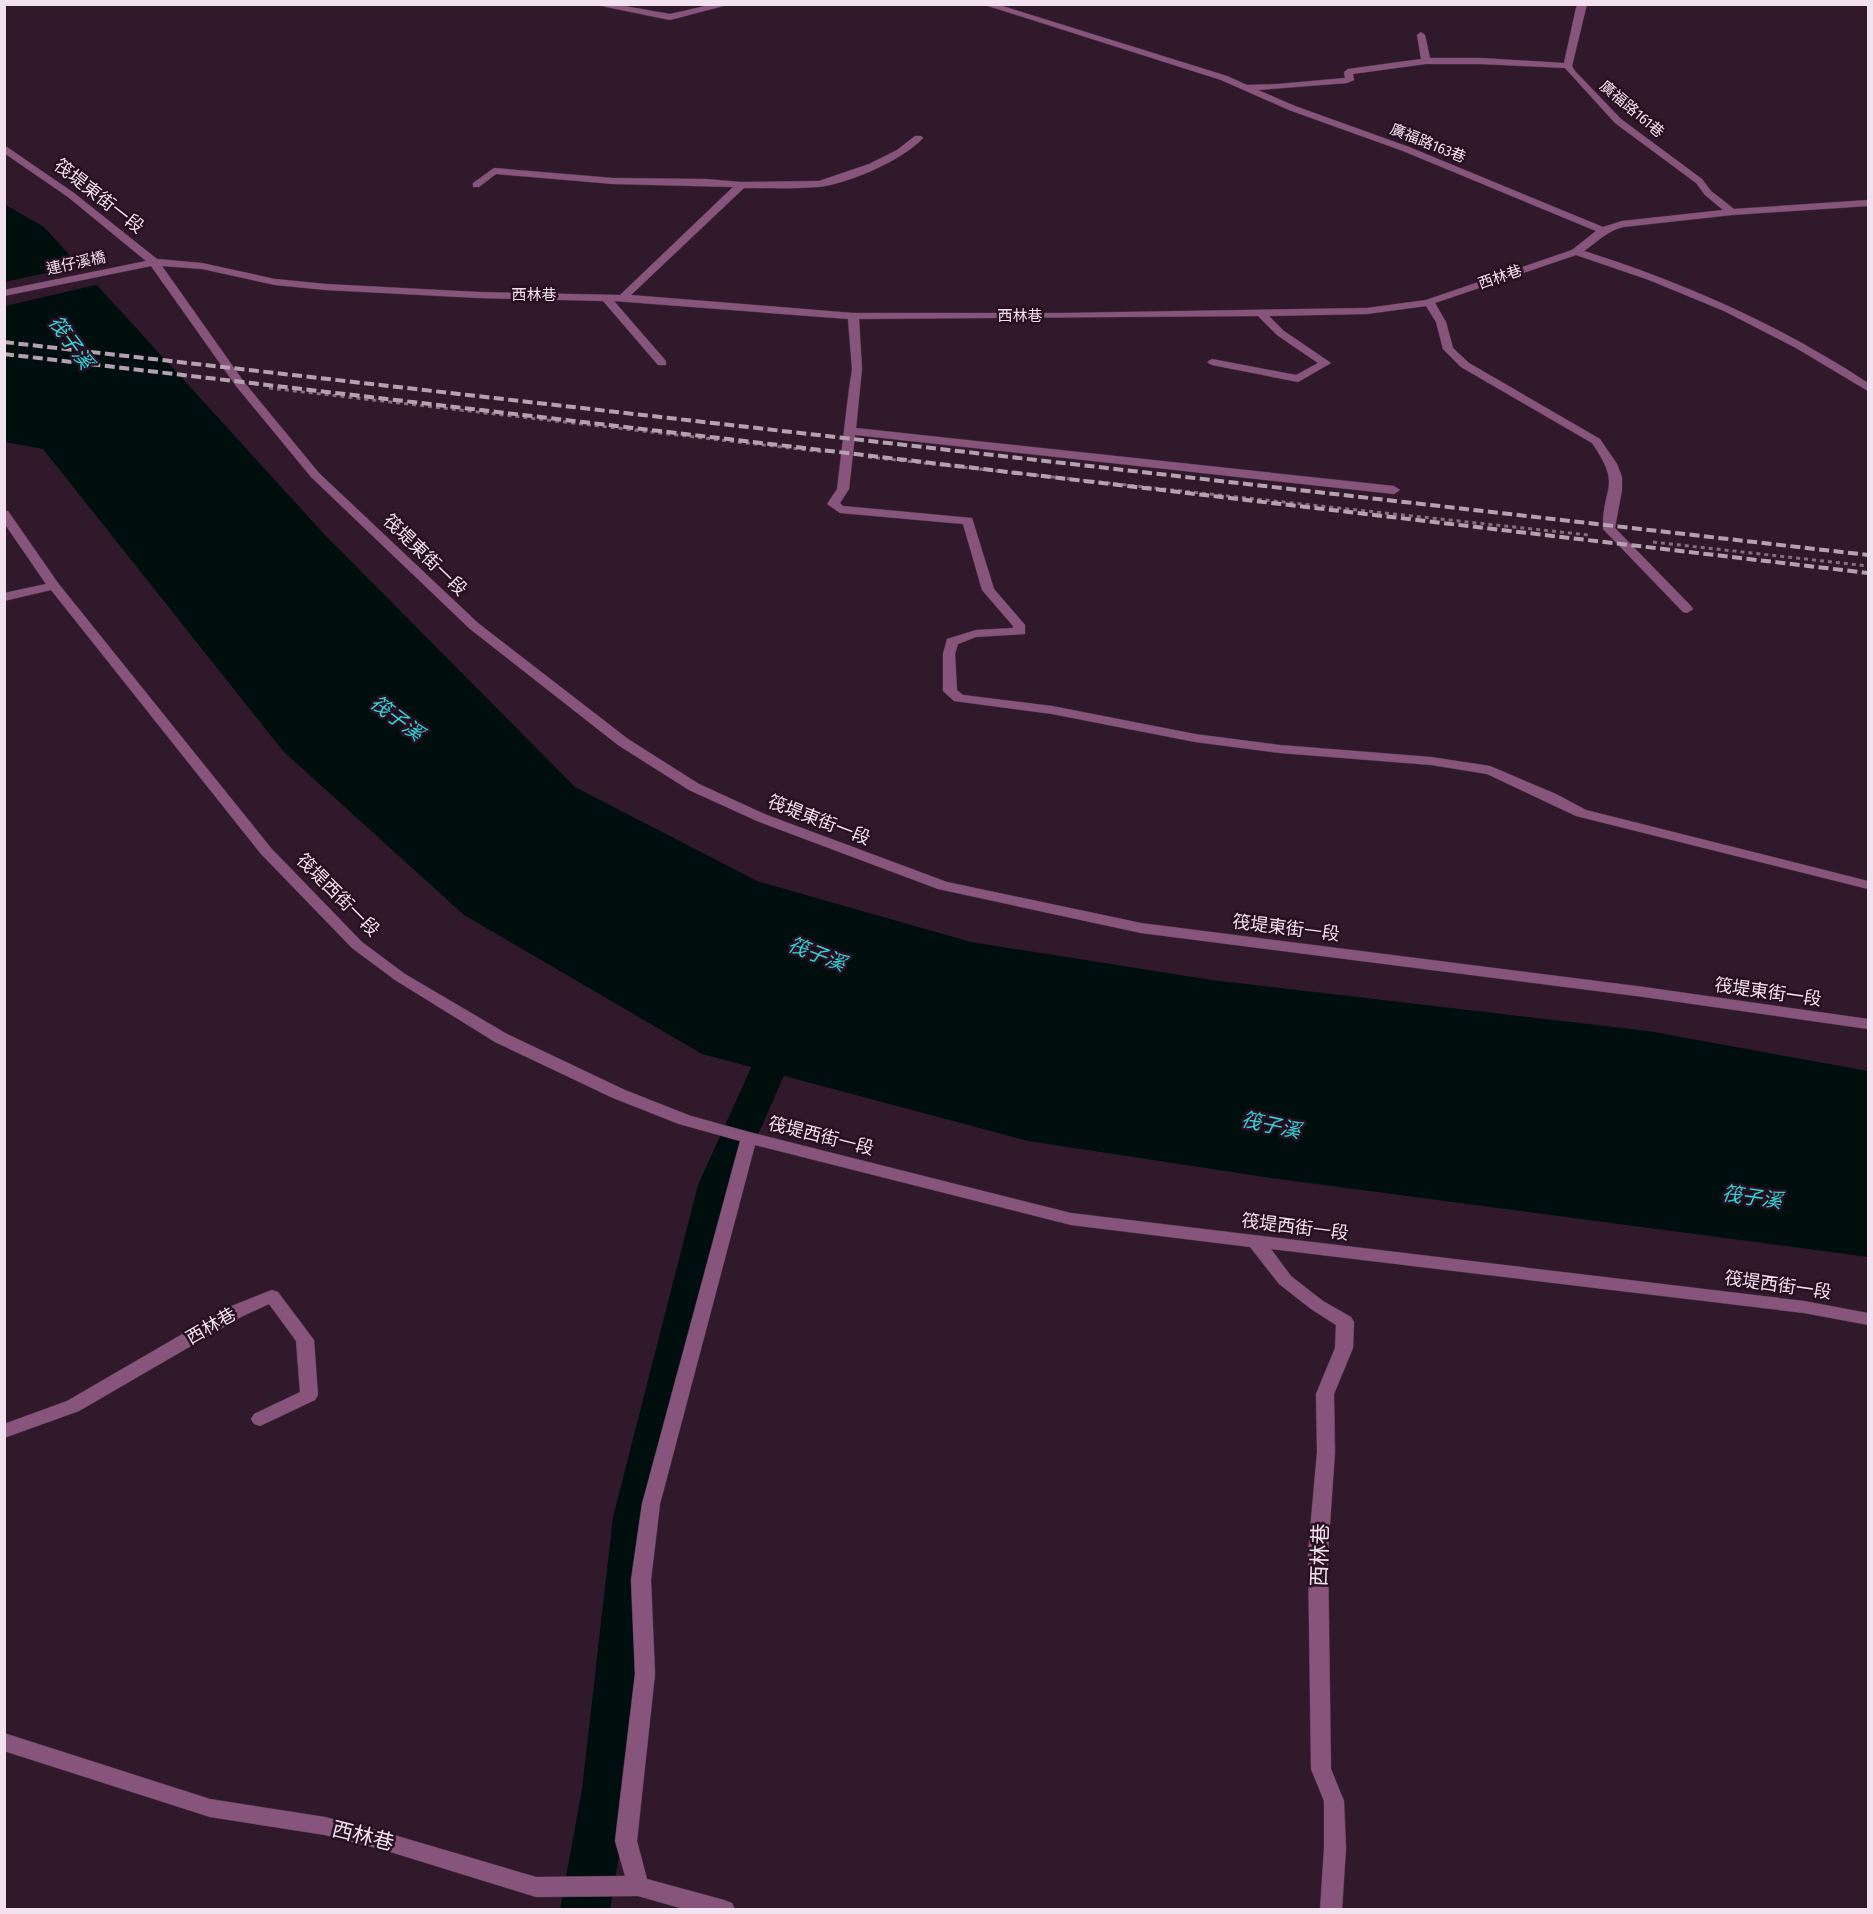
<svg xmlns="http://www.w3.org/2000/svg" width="1873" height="1914" font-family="'Fira Sans Condensed','Noto Sans TC',sans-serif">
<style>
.water{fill:#000e0e}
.pier{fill:#31192c}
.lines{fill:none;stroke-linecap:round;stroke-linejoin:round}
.canal{fill:#000e0e;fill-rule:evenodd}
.minor-casing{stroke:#4c3547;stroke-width:1}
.path{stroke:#846f7f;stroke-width:3;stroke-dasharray:4 4;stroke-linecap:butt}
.minor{fill:#87557c;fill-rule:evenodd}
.rail{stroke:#b5a2b1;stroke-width:4;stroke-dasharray:10 4.5;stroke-linecap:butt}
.labels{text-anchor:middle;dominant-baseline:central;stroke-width:5;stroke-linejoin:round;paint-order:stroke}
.far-street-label{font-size:15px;fill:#f2e1ee;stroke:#271022}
.street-label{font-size:18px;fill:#f2e1ee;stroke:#271022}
.water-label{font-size:20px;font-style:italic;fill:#32d7d9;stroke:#271022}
.near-street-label{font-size:21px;fill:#f2e1ee;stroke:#271022}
</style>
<rect width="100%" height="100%" fill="#31192c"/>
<polygon class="water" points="4,204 44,227 325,535 575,787 757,881 971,942 1212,980 1648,1031 1868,1071 1868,1257 1271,1178 1028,1141 702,1054 464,915 283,751 43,449 5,442"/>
<polygon class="pier" points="82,265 100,284 5,306 5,282"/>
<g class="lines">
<polygon class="canal" points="787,1016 800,1020 805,1028 736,1185 657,1517 630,1789 610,1910 560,1910 582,1789 613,1517 698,1185 769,1028 774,1020"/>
<g class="minor-casing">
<g id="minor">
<polygon points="592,4 613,4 670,14 714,4 731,4 670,20"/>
<path d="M982,4H996L1227,76L1247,85L1278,84L1345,78L1344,72L1348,69L1421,59L1417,35L1421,32L1425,35L1430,58H1481L1564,63L1576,8L1578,4H1587L1572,66L1575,71L1621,119L1702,179L1711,191L1734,209L1868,200V206L1732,215L1623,227C1605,232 1599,241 1584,251C1685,283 1780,325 1868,383V391L1796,348L1724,311L1649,280L1576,255L1435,303L1446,322L1453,348L1469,363L1600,439L1617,464L1622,477V490L1615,528L1691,606L1693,609L1687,613L1683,612L1603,529C1602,485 1623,488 1592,443L1461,367L1443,349L1436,322L1426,306L1367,314L1269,316L1284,331L1331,363L1298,382L1212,365L1207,362L1212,359L1296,375L1318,363L1277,335L1258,316L859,319L862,369L856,428L1394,486L1400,490L1394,494L855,435L849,489L840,503L843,506L972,518L994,589L1025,625V634L976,637L958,644L955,654L957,690L963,695L1052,706L1195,734L1280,745L1431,757L1490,766L1556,794L1586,810L1868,881V889L1576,816L1487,774L1431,765L1280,753L1195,742L1052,714L954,701L943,691V654L947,639L976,630L1013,628V626L982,590L963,524L840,513L827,504L837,489L849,389L852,369L848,319L614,301L666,361V365H658L603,301L478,298L326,290L275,285L202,269L162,266L244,382L319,473L478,623L628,739L699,784L767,815L947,882L1141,923L1644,987L1868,1019V1029L1644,997L1141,933L938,889L757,821L689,790L618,745L470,629L311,477L236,386L151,266L4,296V290L146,261L68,197L4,153V145L74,193L157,259L202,263L275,279L326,284L478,292L620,295L733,187L613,184L496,174L479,187H473V183L494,168L613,178L706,179L741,182L819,181L869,164L897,150L915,136H921L923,138C903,160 848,184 818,187C794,189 768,188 744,188L631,295L853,313H1063L1367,308L1426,300L1572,250L1596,231L1403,151L1289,110L1221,80ZM1426,64H1481L1565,68L1615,123L1696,183L1705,195L1723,210L1622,221L1603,227L1409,147L1295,106L1258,90L1347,83L1354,80L1353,74Z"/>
<polygon points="4,511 8,511 58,583 271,848 362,942 405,974 507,1034 625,1090 691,1116 749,1132 1071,1213 1804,1301 1868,1313 1868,1325 1804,1313 1271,1249 1291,1276 1323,1301 1351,1317 1354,1322 1353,1348 1334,1394 1335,1452 1328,1553 1331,1769 1344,1801 1346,1848 1342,1910 1320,1910 1324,1848 1324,1801 1311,1769 1308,1553 1317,1452 1316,1394 1335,1348 1336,1325 1311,1309 1279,1284 1250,1247 1071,1225 755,1145 660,1504 651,1580 655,1674 637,1841 647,1879 724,1900 732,1903 735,1910 687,1910 638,1896 536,1897 384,1850 325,1835 210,1817 4,1751 4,1733 210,1799 325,1817 384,1832 536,1877 625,1876 615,1841 635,1674 631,1580 642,1504 740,1141 679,1124 613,1098 495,1042 395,980 352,948 261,854 51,590 4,601 4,593 46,584 4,523"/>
<polygon points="272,1290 278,1292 314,1340 318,1395 315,1400 260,1426 254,1424 251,1419 254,1414 300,1392 296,1341 269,1304 241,1317 79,1411 4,1438 4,1424 67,1401 229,1307"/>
</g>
</g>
<g class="path">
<polyline points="269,388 825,452"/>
<polyline points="868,457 1588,535"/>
<polyline points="1653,542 1868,566"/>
</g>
<use href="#minor" class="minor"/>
<g class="rail">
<polyline points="4,342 1868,555"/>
<polyline points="4,354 1868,573"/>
</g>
</g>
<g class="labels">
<g class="far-street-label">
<text transform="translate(1632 109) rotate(40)">廣福路161巷</text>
<text transform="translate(1428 143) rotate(22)">廣福路163巷</text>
<text transform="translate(76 263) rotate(-12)">連仔溪橋</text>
<text transform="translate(1500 277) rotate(-19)">西林巷</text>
<text x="534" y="295">西林巷</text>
<text x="1020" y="316">西林巷</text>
</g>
<g class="street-label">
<text transform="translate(99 196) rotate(38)">筏堤東街一段</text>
<text transform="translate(425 555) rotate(44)">筏堤東街一段</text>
<text transform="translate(819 820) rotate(21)">筏堤東街一段</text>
<text transform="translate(338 895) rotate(45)">筏堤西街一段</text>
<text transform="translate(1286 928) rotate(7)">筏堤東街一段</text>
<text transform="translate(1768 992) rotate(8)">筏堤東街一段</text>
<text transform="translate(821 1136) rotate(14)">筏堤西街一段</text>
<text transform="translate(1295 1227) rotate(7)">筏堤西街一段</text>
<text transform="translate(1778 1285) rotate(8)">筏堤西街一段</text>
<text transform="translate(211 1326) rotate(-30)">西林巷</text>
</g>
<g class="water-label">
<text transform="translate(71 342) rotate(54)">筏子溪</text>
<text transform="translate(397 718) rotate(37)">筏子溪</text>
<text transform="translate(817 954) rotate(21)">筏子溪</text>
<text transform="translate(1271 1125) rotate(12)">筏子溪</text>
<text transform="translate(1752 1197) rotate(8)">筏子溪</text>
</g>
<g class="near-street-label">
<text transform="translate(1320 1555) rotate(-88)">西林巷</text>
<text transform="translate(363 1836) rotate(14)">西林巷</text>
</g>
</g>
<rect width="1873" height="1914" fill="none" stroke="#f2e1ee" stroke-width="12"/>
</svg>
